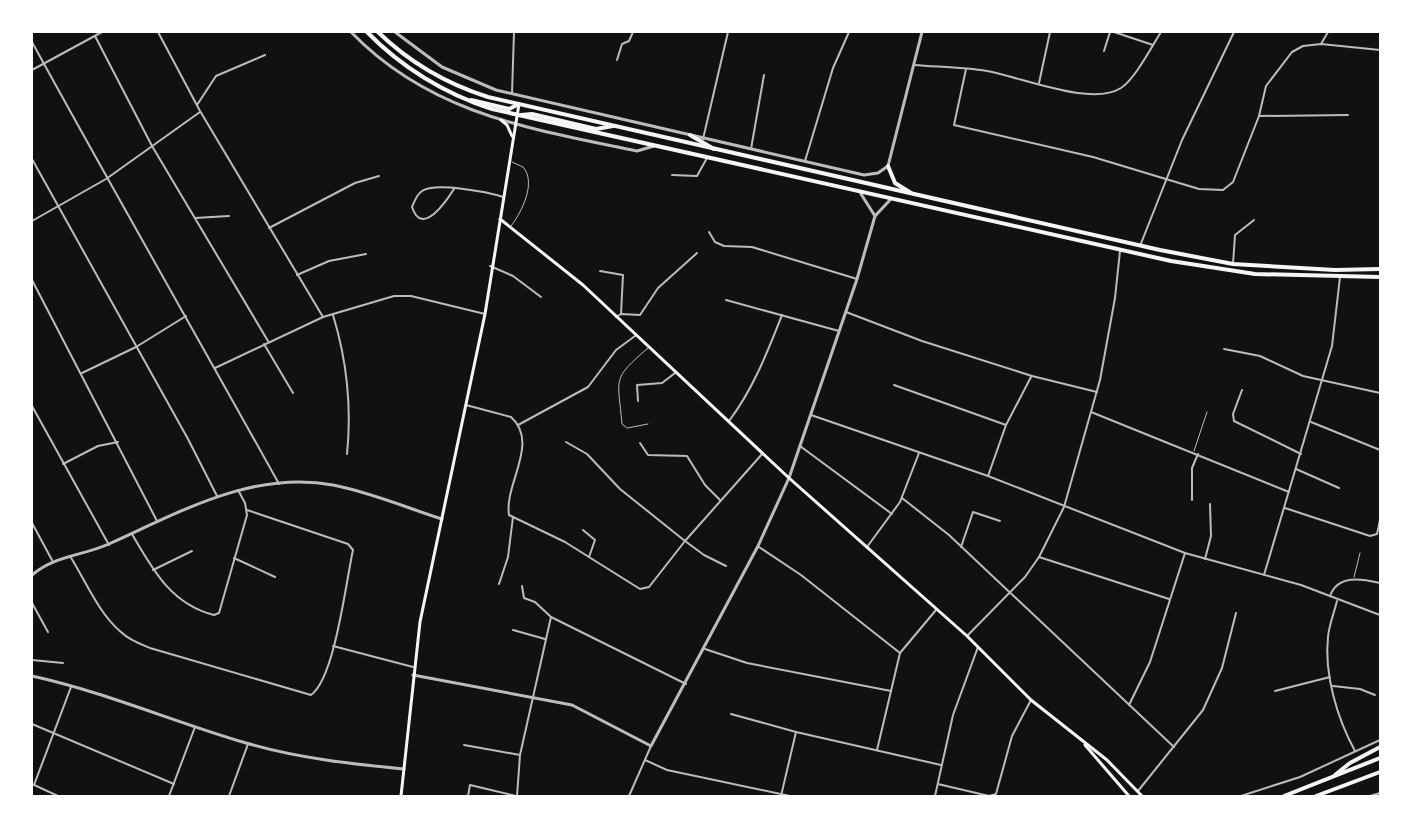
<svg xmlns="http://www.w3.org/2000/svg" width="1412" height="828" font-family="'Asap Condensed',sans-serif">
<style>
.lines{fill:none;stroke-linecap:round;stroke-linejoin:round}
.service{stroke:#bcbcbc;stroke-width:1}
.minor{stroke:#bcbcbc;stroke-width:2}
.tertiary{stroke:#bcbcbc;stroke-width:3}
.secondary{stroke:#f5f5f5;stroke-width:3}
.trunk{stroke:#f5f5f5;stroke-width:4}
</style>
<rect width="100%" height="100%" fill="#111"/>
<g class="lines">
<g class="service">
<path d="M511,226C521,213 537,183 523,167L512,162"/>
<path d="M648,348C611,380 618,377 622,424L627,428L648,424"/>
<polyline points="1194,451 1207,412"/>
<polyline points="1354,577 1360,553"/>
</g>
<g class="minor">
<polyline points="158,32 200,111 323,317"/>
<polyline points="1114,32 1153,45"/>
<polyline points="95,36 152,146 268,341"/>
<path d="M32,42C113,190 197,336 279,484"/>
<polyline points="1321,44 1328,32"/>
<polyline points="1104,51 1110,32"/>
<polyline points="617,60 622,44 629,41 633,32"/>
<path d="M914,65C938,67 963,67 987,71C1021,77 1091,107 1121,88C1135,79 1152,46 1161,32"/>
<polyline points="966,69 954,125 1093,157 1199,189 1223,190 1233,182 1259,116 1266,86 1292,52 1303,46 1321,44 1380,50"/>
<polyline points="32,70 102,32"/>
<polyline points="1039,83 1050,32"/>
<polyline points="512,94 514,32"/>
<polyline points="197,105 216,76 265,55"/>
<polyline points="1259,116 1348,115"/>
<polyline points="703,139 728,32"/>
<polyline points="751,149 764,75"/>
<polyline points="32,159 188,439 217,496"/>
<polyline points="805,161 833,68 849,32"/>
<polyline points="672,175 697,176 707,158"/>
<path d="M454,189C447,200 422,238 412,207C414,202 417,194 422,191C435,182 488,192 503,197"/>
<polyline points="195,218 229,216"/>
<polyline points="32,221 106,179 200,112"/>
<polyline points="269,228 355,183 379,176"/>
<polyline points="709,232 715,242 724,246 752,247 857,279"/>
<polyline points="1140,246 1182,140 1234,32"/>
<polyline points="1233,264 1235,235 1254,220"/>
<polyline points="490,266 513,276 541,297"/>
<polyline points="600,271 623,275 621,314"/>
<polyline points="297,275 329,261 366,254"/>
<polyline points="32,280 157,521"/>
<polyline points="726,300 839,331"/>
<polyline points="846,312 922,341 1032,376 1097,392"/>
<path d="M333,315C347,361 352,405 347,454"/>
<polyline points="616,317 621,314 640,315 658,288 697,253"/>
<polyline points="264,344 293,393"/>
<polyline points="1224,349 1260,356 1303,376 1380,393"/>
<polyline points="215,368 323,317 394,296 411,296 485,314"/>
<polyline points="82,373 136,347 186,316"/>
<polyline points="894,385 1006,425"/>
<polyline points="1242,390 1233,414 1234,421 1301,454"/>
<polyline points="638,401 637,385 662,383 675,373"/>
<path d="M466,405L511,417C540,443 504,484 509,515L565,542L640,589L649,587L685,541L763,453"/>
<polyline points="32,406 109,545"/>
<polyline points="1091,412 1289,492"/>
<polyline points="811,415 988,476 1185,553 1301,585 1380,615"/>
<path d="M729,421C753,389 767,353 782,315"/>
<polyline points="1311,422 1380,450"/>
<polyline points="518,425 588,387 616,350 635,336"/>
<polyline points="566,442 587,454 620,489 685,541 704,555 726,566"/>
<polyline points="640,443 648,455 687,456 705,485 720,500"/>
<polyline points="800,446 892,514"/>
<polyline points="63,464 98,446 118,442"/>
<polyline points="1296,469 1339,488"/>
<polyline points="988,476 1006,425 1031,377"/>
<polyline points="902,498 949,535 1174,747"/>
<polyline points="1192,500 1192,468 1198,454"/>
<polyline points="1285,508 1370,536 1377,534 1380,520"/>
<polyline points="32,523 52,560"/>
<polyline points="583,530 595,540 589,557"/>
<path d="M132,534C153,570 171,604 214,615L219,613L247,515L245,503L238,490"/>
<polyline points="759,547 801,575 900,653"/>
<polyline points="867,547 900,502 919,453"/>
<polyline points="961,547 973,512 1000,521"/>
<path d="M70,556C85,580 99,614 121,632C129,640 140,644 150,648L311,695C335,678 346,581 353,550L348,544L247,510"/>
<polyline points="1039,557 1169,599"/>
<polyline points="234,558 275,577"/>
<polyline points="1205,559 1211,536 1210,504"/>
<polyline points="153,570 192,551"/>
<polyline points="1264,575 1332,346 1340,277"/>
<polyline points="499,584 508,557 513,517"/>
<polyline points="522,586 524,598 535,602 551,617"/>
<path d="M1330,596C1338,574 1362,579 1380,583"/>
<path d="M1337,601C1334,613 1329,625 1328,637C1324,674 1337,718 1355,751"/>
<polyline points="32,603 48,632"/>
<polyline points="513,630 545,639"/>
<polyline points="967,636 1025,577 1039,557 1064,507 1100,380 1115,298 1120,251"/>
<polyline points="333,646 413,667"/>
<polyline points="705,649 747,663 891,691"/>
<polyline points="32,660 63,663"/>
<polyline points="1333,686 1360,689 1375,695"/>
<polyline points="1275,691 1330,677"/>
<polyline points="1129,705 1150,662 1185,553"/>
<polyline points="731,714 796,732 941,765"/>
<polyline points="32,724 174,784"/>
<polyline points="464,745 520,755"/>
<polyline points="877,750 900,653 936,610"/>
<polyline points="645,760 667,770 790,796"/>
<polyline points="32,784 58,796"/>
<polyline points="938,784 989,796 996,794 1012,736 1031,700"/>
<polyline points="34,785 71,687"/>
<polyline points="1138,791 1203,710 1222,668 1236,613"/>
<polyline points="169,796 195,727"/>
<polyline points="229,796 248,744"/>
<polyline points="468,796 470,785 516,796"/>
<polyline points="517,796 520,755 551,617 686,684"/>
<polyline points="629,796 651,746"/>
<polyline points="781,796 796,732"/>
<polyline points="935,796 953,715 978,647"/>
<polyline points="1241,796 1300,777 1380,740"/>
<polyline points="1370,796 1380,793"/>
</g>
<g class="tertiary">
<path d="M351,32C430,114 531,129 637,151L654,146"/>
<polyline points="395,32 442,67 496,90 864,175 878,173 888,166 922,32"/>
<polyline points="861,194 875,216"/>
<path d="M32,575C55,555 84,556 111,543C180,512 253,470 333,485C370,492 407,508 442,519"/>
<polyline points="413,675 572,705 651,746 758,546 789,478 857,279 875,216 890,200"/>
<path d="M32,676C105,692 174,722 246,743C297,758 351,764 404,769"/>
</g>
<g class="secondary">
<polyline points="501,120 507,125 512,136"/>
<polyline points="500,219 583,285 789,478 967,636 1031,700 1107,760 1142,796"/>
<polyline points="1085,745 1129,796"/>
<polyline points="401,796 420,622 485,314 519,104"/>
</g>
<g class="trunk">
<path d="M367,32C401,67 445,94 492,109L1171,261L1255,274L1380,277"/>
<path d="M378,32C409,62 447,84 488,97L1160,250L1233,264L1335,270L1380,269"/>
<polyline points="471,100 509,109 519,104"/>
<polyline points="521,115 532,114 596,129 613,126"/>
<polyline points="690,135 714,149"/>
<polyline points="888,166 895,183 911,193"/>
<polyline points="1335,775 1350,763 1380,747"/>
<polyline points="1284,796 1380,758"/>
<polyline points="1316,796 1380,772"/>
</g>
</g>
<rect width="1412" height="828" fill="none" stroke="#ffffff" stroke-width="66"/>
</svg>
